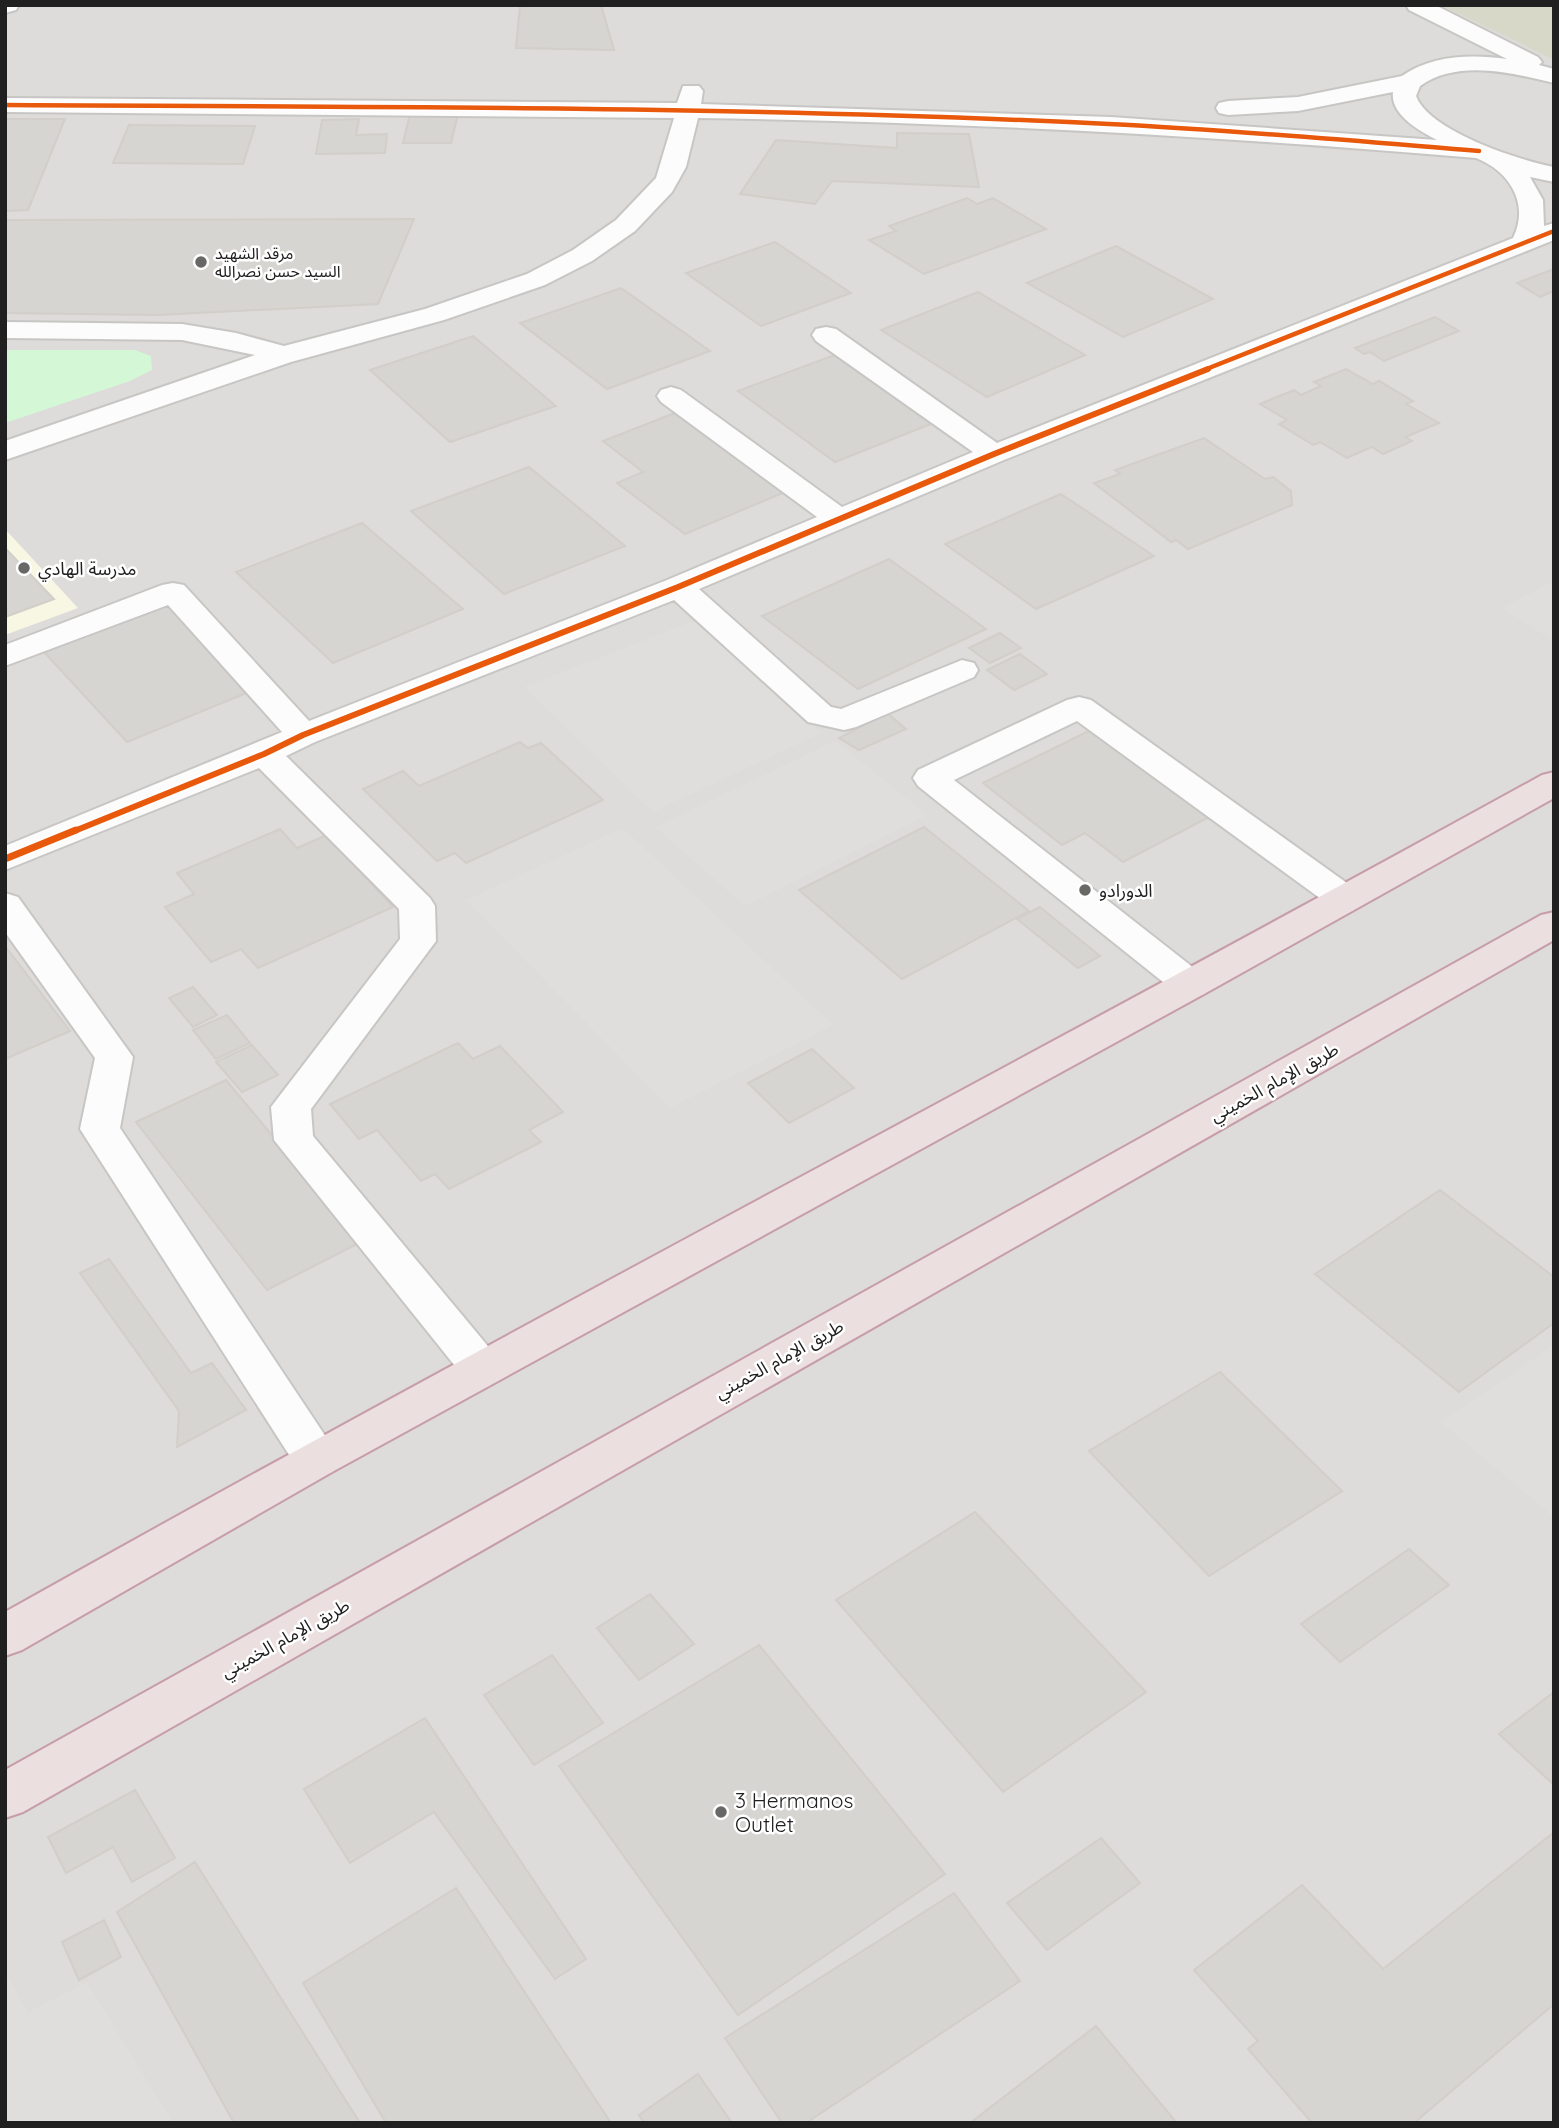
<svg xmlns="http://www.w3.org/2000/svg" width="1559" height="2128" font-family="Quicksand,'Noto Sans Arabic',sans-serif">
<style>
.residential{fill:#dddcda}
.education{fill:#f7f7e4}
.construction{fill:#d8d8c9}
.park{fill:#d4f7d5}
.parking{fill:#dfdedc}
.building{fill:#d7d5d1;stroke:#d2cec9;stroke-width:2}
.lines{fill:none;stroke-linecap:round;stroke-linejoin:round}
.minor-casing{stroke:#c7c6c4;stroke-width:4}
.highway-casing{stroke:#c69da8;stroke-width:4}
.minor{fill:#fcfcfc;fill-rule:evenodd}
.highway{fill:#ebdfe0;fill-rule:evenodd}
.cycleway-far2-casing{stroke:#fff;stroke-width:7}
.cycleway-far1-casing{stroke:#fff;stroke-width:10}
.cycleway-casing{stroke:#fff;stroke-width:11}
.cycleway-far2{stroke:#e8590c;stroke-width:4.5}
.cycleway-far1{stroke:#e8590c;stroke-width:6}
.cycleway{stroke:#e8590c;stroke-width:7}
.poi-dot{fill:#686866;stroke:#fff;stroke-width:2.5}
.labels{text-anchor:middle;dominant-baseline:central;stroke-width:5;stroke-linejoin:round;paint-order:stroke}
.far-poi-label{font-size:16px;fill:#202020;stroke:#fff;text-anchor:start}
.poi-label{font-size:18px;fill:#202020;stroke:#fff;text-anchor:start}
.street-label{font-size:18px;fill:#202020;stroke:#fff}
.near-poi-label{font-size:21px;fill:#202020;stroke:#fff;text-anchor:start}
</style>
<rect width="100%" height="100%" fill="#eeede8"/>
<rect class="residential" x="5" y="5" width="1549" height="2118"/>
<polygon class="education" points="5,529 78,608 5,635"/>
<polygon class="construction" points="1441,5 1554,5 1554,60"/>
<polygon class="park" points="5,350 135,350 151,356 152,370 130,381 5,423"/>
<g class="parking">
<polygon points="1554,581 1554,641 1502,608"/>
<polygon points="699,619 822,733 653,812 524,687"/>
<polygon points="835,741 927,815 745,906 655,827"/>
<polygon points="623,828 833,1025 670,1108 466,900"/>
<polygon points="1554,1345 1554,1517 1441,1422"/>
<polygon points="9,1979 28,2012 87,1982 173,2123 5,2123 5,1981"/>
</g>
<g class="building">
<polygon points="520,5 601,5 614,50 516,48"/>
<polygon points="410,114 458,114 451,143 403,143"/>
<polygon points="5,119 65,119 28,210 5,211"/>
<polygon points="359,119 356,135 387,134 385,153 316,154 322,120"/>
<polygon points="129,125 255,126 243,164 113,163"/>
<polygon points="897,133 969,134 979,187 832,181 815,204 740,194 776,140 897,148"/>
<polygon points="967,198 977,204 993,198 1046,229 924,274 869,240 896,231 889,226"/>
<polygon points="414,219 378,304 158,315 5,313 5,220"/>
<polygon points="775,242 851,293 761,326 686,273"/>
<polygon points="1116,246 1213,299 1123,337 1027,283"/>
<polygon points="1554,269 1554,291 1540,297 1517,283"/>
<polygon points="621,288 710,351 607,389 520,323"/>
<polygon points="978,292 1085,355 987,397 881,330"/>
<polygon points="1435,317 1459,331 1384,361 1370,352 1364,354 1355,348"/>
<polygon points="473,336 556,406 450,442 370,370"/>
<polygon points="837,354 936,422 835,462 738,391"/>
<polygon points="1346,369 1373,384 1379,381 1413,401 1406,404 1439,423 1405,437 1412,441 1383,454 1372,447 1347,458 1320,442 1313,445 1279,424 1287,420 1260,404 1294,390 1301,395 1321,386 1314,382"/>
<polygon points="675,413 785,492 685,534 617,483 643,472 603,441"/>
<polygon points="1204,438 1265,479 1273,477 1291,491 1292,505 1188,549 1176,540 1171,542 1094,483 1120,474 1115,470"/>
<polygon points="529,467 625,546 504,594 411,511"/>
<polygon points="1061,494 1154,556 1036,609 945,544"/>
<polygon points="362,523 463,609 333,663 236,572"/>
<polygon points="5,548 54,599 5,617"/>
<polygon points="889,559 986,629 858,689 762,616"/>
<polygon points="165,603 254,690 127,742 43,651"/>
<polygon points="1000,633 1021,648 990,663 969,648"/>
<polygon points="1020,654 1047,674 1014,690 987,670"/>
<polygon points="887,713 906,729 859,750 839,738"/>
<polygon points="1093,729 1211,816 1123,862 1085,833 1062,845 983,783"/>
<polygon points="520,742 528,748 541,743 603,800 466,863 455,853 437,861 363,789 403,771 419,786"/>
<polygon points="924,827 1029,911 902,979 799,890"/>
<polygon points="280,829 297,848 327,835 393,907 258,968 241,949 211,962 165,907 194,894 177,873"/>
<polygon points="1040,907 1100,956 1078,968 1017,919"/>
<polygon points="5,946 70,1031 5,1059"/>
<polygon points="193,987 217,1015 193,1027 169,998"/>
<polygon points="227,1015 250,1043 216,1059 193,1030"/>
<polygon points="458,1043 473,1059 500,1046 563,1112 529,1130 541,1142 449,1189 435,1174 421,1181 377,1130 359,1139 330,1104"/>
<polygon points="252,1045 278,1075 242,1092 216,1062"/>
<polygon points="812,1049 854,1088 789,1123 748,1083"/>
<polygon points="226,1080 361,1242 267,1290 136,1122"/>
<polygon points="1440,1190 1554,1277 1554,1323 1459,1392 1315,1274"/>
<polygon points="109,1259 191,1373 212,1363 246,1410 177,1447 179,1411 80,1273"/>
<polygon points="1220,1372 1342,1491 1209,1576 1089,1451"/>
<polygon points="975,1512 1146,1692 1003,1792 836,1600"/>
<polygon points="1409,1549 1449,1585 1340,1662 1301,1624"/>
<polygon points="650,1594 694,1644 639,1680 597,1628"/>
<polygon points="759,1645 945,1874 738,2015 559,1766"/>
<polygon points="552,1655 603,1723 534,1765 484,1695"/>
<polygon points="1554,1692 1554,1785 1499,1734"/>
<polygon points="425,1718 586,1959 555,1979 434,1812 350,1863 304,1789"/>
<polygon points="135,1790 175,1858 132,1882 113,1847 66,1873 48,1837"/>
<polygon points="1554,1832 1554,2004 1414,2123 1312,2123 1248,2049 1258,2041 1194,1970 1302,1885 1383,1969"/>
<polygon points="1101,1838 1140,1883 1047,1950 1007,1903"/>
<polygon points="195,1862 360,2123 234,2123 117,1912"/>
<polygon points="456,1888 611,2123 386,2123 303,1983"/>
<polygon points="954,1893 1020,1981 806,2123 782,2123 725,2038"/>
<polygon points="104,1920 121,1957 79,1980 62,1942"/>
<polygon points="1096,2026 1177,2123 970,2123"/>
<polygon points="698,2074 732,2123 644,2123 639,2115"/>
</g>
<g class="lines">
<g class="minor-casing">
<g id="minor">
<polygon points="5,5 19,5 16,10 5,13"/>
<path d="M1406,5H1435L1538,57L1542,62L1539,65L1554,69V83C1512,73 1458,59 1420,86L1416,96C1429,131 1518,160 1554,167V182L1530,177L1543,200L1544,226L1554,223V240L1004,460L699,589L831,707L841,709L962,660L974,663L978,670L974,677L856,727L844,730L808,722L674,600L315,742L286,756L430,898L435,906L436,941L311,1109L313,1136L497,1357L504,1369L497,1381L482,1386L467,1381L274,1140L271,1107L400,939L399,909L259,768L5,870V846L282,732L168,605L5,666V645L162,585L173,583L184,585L309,721L667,580L817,517L661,402L657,396L661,390L671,387L681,390L842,507L973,452L816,341L812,335L816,329L826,327L836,329L997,443L1513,238C1530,203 1509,171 1476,158C1217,136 958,122 698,118L686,167L672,192L635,231L592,261L545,285L444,320L291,362L5,460V441L255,355L182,340L5,338V322L182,324L236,333L284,346L425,309L527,274L573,250L616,220L656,178L674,118L5,112V98L677,103L683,86H699L703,91L701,104L1111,117L1437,140C1420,131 1390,115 1393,92L1298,111L1228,115L1219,113L1216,108L1219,103L1228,101L1298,97L1402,76C1432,55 1471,54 1507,59L1409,10Z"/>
<polygon points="1079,697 1091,700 1358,891 1363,899 1358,907 1345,911 1332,907 1077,721 954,780 1204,976 1210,985 1204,994 1191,998 1178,994 918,786 913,778 918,770 1067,700"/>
<polygon points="5,893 18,897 133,1057 120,1128 332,1446 338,1459 332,1472 316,1477 300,1472 80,1129 95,1058 5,932"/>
</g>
</g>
<g class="highway-casing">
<g id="highway">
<path d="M1554,772V798L1204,994L332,1472L22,1650L5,1656V1612C514,1326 1031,1057 1542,775Z"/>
<polygon points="1554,912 1554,940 23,1812 5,1818 5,1770 1541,915"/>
</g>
</g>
<use href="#minor" class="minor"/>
<use href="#highway" class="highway"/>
<g class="cycleway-far2-casing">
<g id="cycleway-far2">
<path d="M5,105C373,107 742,106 1109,124C1233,130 1356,141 1479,151"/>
<polyline points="1204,370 1554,231"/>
</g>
</g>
<g class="cycleway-far1-casing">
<polyline id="cycleway-far1" points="72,832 264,754 303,735 678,587 994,454 1208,369"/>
</g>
<g class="cycleway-casing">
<polyline id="cycleway" points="5,859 76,830"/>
</g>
<use href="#cycleway-far2" class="cycleway-far2"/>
<use href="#cycleway-far1" class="cycleway-far1"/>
<use href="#cycleway" class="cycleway"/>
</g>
<g class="poi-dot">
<circle cx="201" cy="262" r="7"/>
<circle cx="24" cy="568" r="7"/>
<circle cx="1085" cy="890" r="7"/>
<circle cx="721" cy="1812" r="7"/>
</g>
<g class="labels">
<g class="far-poi-label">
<text x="215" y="253">مرقد الشهيد<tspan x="215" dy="18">السيد حسن نصرالله</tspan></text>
</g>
<g class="poi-label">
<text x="38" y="568">مدرسة الهادي</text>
<text x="1099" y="890">الدورادو</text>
</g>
<g class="street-label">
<text transform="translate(1274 1082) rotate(-29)">طريق الإمام الخميني</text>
<text transform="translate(779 1359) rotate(-29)">طريق الإمام الخميني</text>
<text transform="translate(285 1638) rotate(-29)">طريق الإمام الخميني</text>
</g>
<g class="near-poi-label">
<text x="735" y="1800">3 Hermanos<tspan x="735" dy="24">Outlet</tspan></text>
</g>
</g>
<rect width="1559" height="2128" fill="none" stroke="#202020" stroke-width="14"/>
</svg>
